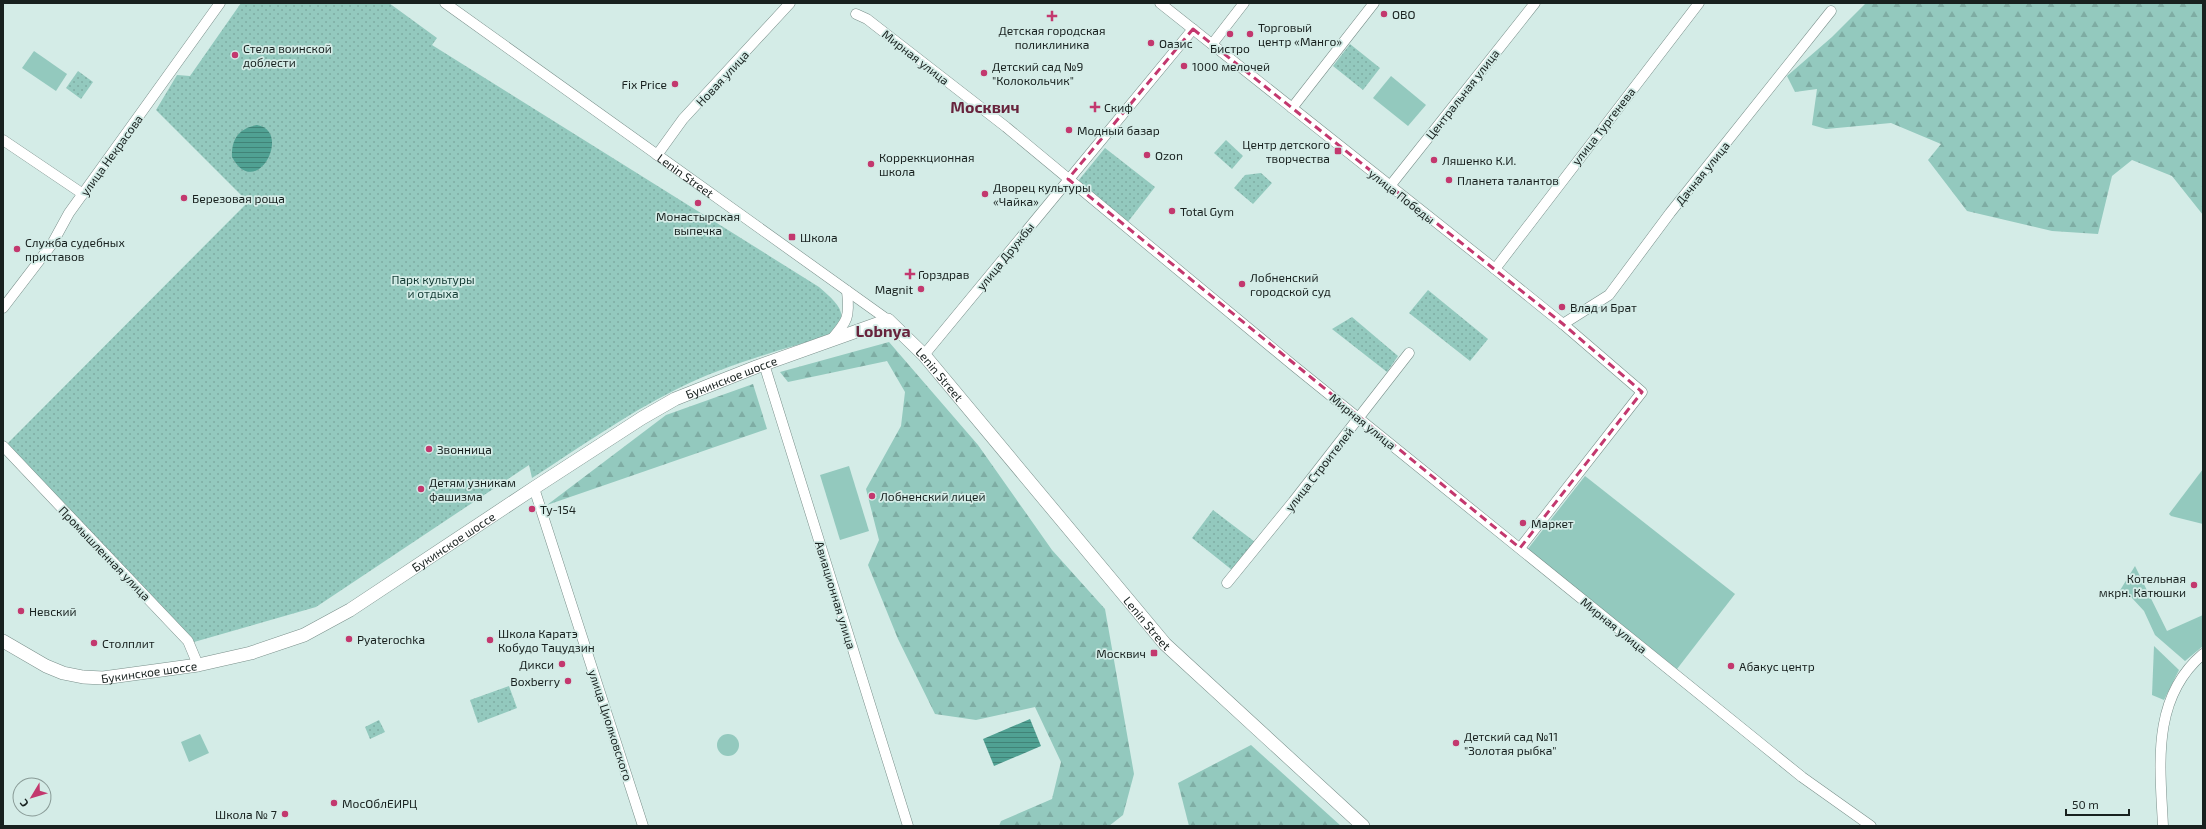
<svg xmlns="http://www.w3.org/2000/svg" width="2206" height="829" font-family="'Exo 2',sans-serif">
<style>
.grass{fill:#93c9be}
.forest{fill:url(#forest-firs)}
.park{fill:url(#park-dots)}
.water{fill:url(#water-rules)}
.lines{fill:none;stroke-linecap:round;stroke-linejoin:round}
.minor-casing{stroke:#798f8a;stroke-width:11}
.major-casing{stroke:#798f8a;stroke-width:14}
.minor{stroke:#fff;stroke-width:10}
.major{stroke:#fff;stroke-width:13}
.marked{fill:none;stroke:#c3386e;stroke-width:3;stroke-dasharray:8 5;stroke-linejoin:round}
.poi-dot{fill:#c3386e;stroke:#d4ece7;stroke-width:1.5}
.labels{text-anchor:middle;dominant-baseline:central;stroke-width:3.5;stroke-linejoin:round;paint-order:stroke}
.poi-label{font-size:12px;fill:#18211f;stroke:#d4ece7;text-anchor:start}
.street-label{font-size:12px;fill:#18211f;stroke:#d4ece7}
.park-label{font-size:12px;fill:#143b34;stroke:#d4ece7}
.district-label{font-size:16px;font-weight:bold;fill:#67233c;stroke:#d4ece7}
</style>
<defs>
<pattern id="forest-firs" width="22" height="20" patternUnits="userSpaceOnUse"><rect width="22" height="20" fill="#93c9be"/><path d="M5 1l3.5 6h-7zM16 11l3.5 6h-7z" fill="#7eaca3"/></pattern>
<pattern id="park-dots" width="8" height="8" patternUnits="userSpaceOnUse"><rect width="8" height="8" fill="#93c9be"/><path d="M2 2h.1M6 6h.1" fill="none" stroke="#7eaca3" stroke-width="1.8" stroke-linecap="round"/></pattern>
<pattern id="water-rules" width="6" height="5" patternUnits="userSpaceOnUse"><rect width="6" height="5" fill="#50a193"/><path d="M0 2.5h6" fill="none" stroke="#418377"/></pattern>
</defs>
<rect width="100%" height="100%" fill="#d4ece7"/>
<g class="grass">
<polygon points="34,51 67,74 56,91 22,68"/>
<polygon points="1391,76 1426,105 1408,126 1373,98"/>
<polygon points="849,466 869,531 840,540 820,475"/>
<polygon points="2203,469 2203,524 2171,516 2169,514"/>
<polygon points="1585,476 1735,594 1677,669 1527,550"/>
<polygon points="2135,566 2167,631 2203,615 2203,646 2185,661 2155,635 2144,611 2132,598 2119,592"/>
<polygon points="2154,646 2179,670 2164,700 2152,695"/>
<polygon points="200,734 209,753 189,762 181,742"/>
<circle cx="728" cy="745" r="11"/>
</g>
<g class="forest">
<polygon points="1866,3 2203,3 2203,215 2172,176 2132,160 2112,176 2098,234 2052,231 1967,211 1928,160 1941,144 1891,123 1826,129 1812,125 1817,89 1795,92 1787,76 1832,37"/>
<polygon points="889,342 978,445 1052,550 1105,609 1134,774 1123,815 1109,826 999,826 1001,821 1052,799 1061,762 1035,707 976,720 935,714 898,639 868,565 879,540 866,489 901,426 905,392 887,361 788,382 780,372"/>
<polygon points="753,384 767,429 547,505 666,415"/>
<polygon points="1251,745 1341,826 1189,826 1178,783"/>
</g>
<g class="park">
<path d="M241,3H389L437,38L432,45L819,287C837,303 853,315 830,335C778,351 724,365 675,390C625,415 579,448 532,478L529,465L316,607L194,642L7,444L248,202L156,110L177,75L190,76Z"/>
<polygon points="1350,44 1380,68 1363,90 1333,66"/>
<polygon points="78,71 93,82 81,99 66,88"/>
<polygon points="1226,140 1243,156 1232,169 1214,153"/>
<polygon points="1105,148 1155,187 1127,223 1078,181"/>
<polygon points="1261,173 1272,183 1253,204 1234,188 1245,175"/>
<polygon points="1428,290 1488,339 1470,361 1409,313"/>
<polygon points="1352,317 1398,356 1387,372 1332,329"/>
<polygon points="1213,510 1255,542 1232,570 1192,538"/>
<polygon points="509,686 517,708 478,723 470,700"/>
<polygon points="379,720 385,732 370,739 365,727"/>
</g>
<g class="water">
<path d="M257,125C293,131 256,202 232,157C231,138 240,128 257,125Z"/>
<polygon points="1030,719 1041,746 994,766 983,739"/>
</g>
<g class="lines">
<g class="minor-casing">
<g id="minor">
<path id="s1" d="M445,3L888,320"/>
<polyline points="1160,3 1495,269 1563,324 1642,392 1520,548"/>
<polyline points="856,14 867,19 1006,127 1294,366 1755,739 1802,777 1871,826"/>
<polyline points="1213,43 1244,3"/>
<polyline points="1292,108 1374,3"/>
<polyline points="3,140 83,194"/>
<polyline points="657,155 683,119 790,3"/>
<polyline points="1390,186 1535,3"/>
<polyline points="1495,269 1699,3"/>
<polyline points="3,308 52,244 69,213 220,3"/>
<polyline points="1563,324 1609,295 1670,213 1831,11"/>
<path d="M830,341C848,321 850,317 847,291"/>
<polyline points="924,355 1193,29"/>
<polyline points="764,364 908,826"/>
<polyline points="3,446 188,641 198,665"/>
<polyline points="534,488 643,826"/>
<polyline points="1227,583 1293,502 1409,353"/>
<path d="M2163,826C2160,765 2151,698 2203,654"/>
</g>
</g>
<g class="major-casing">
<g id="major">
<path id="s2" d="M3,641L46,666L63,673L83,677L103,678L198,665L251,653L304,635L350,610L534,488L642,418L675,399L756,367L888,320L924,355L1165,644L1363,826"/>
</g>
</g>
<use href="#minor" class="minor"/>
<use href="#major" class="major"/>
</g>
<path class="marked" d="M1193,29L1563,324L1642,392L1520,548L1068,179Z"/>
<g class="poi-dot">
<circle cx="1384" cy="14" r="4"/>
<path d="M1050 10h4v4h4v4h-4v4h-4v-4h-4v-4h4z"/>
<circle cx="1230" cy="34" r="4"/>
<circle cx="1250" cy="34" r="4"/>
<circle cx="1151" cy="43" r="4"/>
<circle cx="235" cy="55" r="4"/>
<circle cx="1184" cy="66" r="4"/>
<circle cx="984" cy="73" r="4"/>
<circle cx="675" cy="84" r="4"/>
<path d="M1093 101h4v4h4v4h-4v4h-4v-4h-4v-4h4z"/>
<circle cx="1069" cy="130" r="4"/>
<rect x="1334" y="147" width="8" height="8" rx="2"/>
<circle cx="1147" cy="155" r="4"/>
<circle cx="1434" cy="160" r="4"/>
<circle cx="871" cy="164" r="4"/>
<circle cx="1449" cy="180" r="4"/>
<circle cx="985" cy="194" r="4"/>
<circle cx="184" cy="198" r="4"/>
<circle cx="698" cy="203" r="4"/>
<circle cx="1172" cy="211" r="4"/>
<rect x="788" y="233" width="8" height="8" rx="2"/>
<circle cx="17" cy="249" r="4"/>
<path d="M908 268h4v4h4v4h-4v4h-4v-4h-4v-4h4z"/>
<circle cx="1242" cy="284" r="4"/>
<circle cx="921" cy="289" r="4"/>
<circle cx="1562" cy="307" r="4"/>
<circle cx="429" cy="449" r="4"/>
<circle cx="421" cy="489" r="4"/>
<circle cx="872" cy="496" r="4"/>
<circle cx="532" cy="509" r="4"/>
<circle cx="1523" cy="523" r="4"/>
<circle cx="2194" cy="585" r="4"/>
<circle cx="21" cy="611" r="4"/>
<circle cx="349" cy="639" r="4"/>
<circle cx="490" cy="640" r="4"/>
<circle cx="94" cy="643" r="4"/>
<rect x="1150" y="649" width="8" height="8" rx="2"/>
<circle cx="562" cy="664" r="4"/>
<circle cx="1731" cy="666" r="4"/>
<circle cx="568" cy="681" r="4"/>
<circle cx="1456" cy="743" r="4"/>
<circle cx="334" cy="803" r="4"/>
<circle cx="285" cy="814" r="4"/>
</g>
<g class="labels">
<g class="poi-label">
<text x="1392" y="14">ОВО</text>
<text x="1258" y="27">Торговый<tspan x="1258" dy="14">центр «Манго»</tspan></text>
<text x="1052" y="30" text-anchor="middle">Детская городская<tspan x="1052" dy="14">поликлиника</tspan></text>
<text x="1159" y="43">Оазис</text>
<text x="243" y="48">Стела воинской<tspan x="243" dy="14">доблести</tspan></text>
<text x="1230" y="48" text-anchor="middle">Бистро</text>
<text x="992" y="66">Детский сад №9<tspan x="992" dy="14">"Колокольчик"</tspan></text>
<text x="1192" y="66">1000 мелочей</text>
<text x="667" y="84" text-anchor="end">Fix Price</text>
<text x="1104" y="107">Скиф</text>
<text x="1077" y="130">Модный базар</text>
<text x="1330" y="144" text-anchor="end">Центр детского<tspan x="1330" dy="14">творчества</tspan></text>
<text x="1155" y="155">Ozon</text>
<text x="879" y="157">Корреккционная<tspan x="879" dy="14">школа</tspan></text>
<text x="1442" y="160">Ляшенко К.И.</text>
<text x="1457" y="180">Планета талантов</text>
<text x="993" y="187">Дворец культуры<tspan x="993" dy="14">«Чайка»</tspan></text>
<text x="192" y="198">Березовая роща</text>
<text x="1180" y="211">Total Gym</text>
<text x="698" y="216" text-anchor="middle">Монастырская<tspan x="698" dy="14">выпечка</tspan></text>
<text x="800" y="237">Школа</text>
<text x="25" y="242">Служба судебных<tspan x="25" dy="14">приставов</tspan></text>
<text x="918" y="274">Горздрав</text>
<text x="1250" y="277">Лобненский<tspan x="1250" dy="14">городской суд</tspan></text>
<text x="913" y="289" text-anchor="end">Magnit</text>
<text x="1570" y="307">Влад и Брат</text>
<text x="437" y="449">Звонница</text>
<text x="429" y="482">Детям узникам<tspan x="429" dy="14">фашизма</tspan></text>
<text x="880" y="496">Лобненский лицей</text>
<text x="540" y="509">Ту-154</text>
<text x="1531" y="523">Маркет</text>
<text x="2186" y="578" text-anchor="end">Котельная<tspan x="2186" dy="14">мкрн. Катюшки</tspan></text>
<text x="29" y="611">Невский</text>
<text x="498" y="633">Школа Каратэ<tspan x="498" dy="14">Кобудо Тацудзин</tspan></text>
<text x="357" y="639">Pyaterochka</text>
<text x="102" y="643">Столплит</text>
<text x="1146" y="653" text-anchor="end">Москвич</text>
<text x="554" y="664" text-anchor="end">Дикси</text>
<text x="1739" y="666">Абакус центр</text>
<text x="560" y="681" text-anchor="end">Boxberry</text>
<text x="1464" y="736">Детский сад №11<tspan x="1464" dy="14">"Золотая рыбка"</tspan></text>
<text x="342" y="803">МосОблЕИРЦ</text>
<text x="277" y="814" text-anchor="end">Школа № 7</text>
</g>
<g class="street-label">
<text transform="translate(916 57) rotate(38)">Мирная улица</text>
<text transform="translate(722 78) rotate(-47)">Новая улица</text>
<text transform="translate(1462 94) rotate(-52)">Центральная улица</text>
<text transform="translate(1603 126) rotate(-52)">улица Тургенева</text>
<text transform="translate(111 155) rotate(-54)">улица Некрасова</text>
<text transform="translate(1702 173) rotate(-51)">Дачная улица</text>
<text stroke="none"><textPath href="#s1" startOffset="296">Lenin Street</textPath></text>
<text transform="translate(1402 196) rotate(38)">улица Победы</text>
<text transform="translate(1005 256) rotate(-51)">улица Дружбы</text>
<text stroke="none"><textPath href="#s2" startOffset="1057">Lenin Street</textPath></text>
<text stroke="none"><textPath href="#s2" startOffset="815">Букинское шоссе</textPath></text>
<text transform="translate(1363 421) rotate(39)">Мирная улица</text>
<text transform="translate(1319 469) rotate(-52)">улица Строителей</text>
<text stroke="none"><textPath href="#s2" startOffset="491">Букинское шоссе</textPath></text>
<text transform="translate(105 553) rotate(46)">Промышленная улица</text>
<text transform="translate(836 595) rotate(73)">Авиационная улица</text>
<text stroke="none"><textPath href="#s2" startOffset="1381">Lenin Street</textPath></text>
<text transform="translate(1614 625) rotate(39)">Мирная улица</text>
<text stroke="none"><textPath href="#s2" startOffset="155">Букинское шоссе</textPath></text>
<text transform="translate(611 725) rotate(72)">улица Циолковского</text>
</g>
<g class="park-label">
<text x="433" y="279">Парк культуры<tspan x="433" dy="14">и отдыха</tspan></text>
</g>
<g class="district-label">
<text x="985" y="106">Москвич</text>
<text x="883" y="330">Lobnya</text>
</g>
</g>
<rect width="2206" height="829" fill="none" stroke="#18211f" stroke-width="8"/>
<g transform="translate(32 797) rotate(232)"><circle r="19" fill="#d4ece7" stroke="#899b97"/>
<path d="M0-3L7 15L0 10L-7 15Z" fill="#c3386e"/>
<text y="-6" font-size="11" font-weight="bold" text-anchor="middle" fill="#18211f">С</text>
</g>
<path d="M2066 809v6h63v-6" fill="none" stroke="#18211f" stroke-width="2"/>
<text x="2072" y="809" font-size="12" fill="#18211f" stroke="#d4ece7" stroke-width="3" paint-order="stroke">50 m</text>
</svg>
